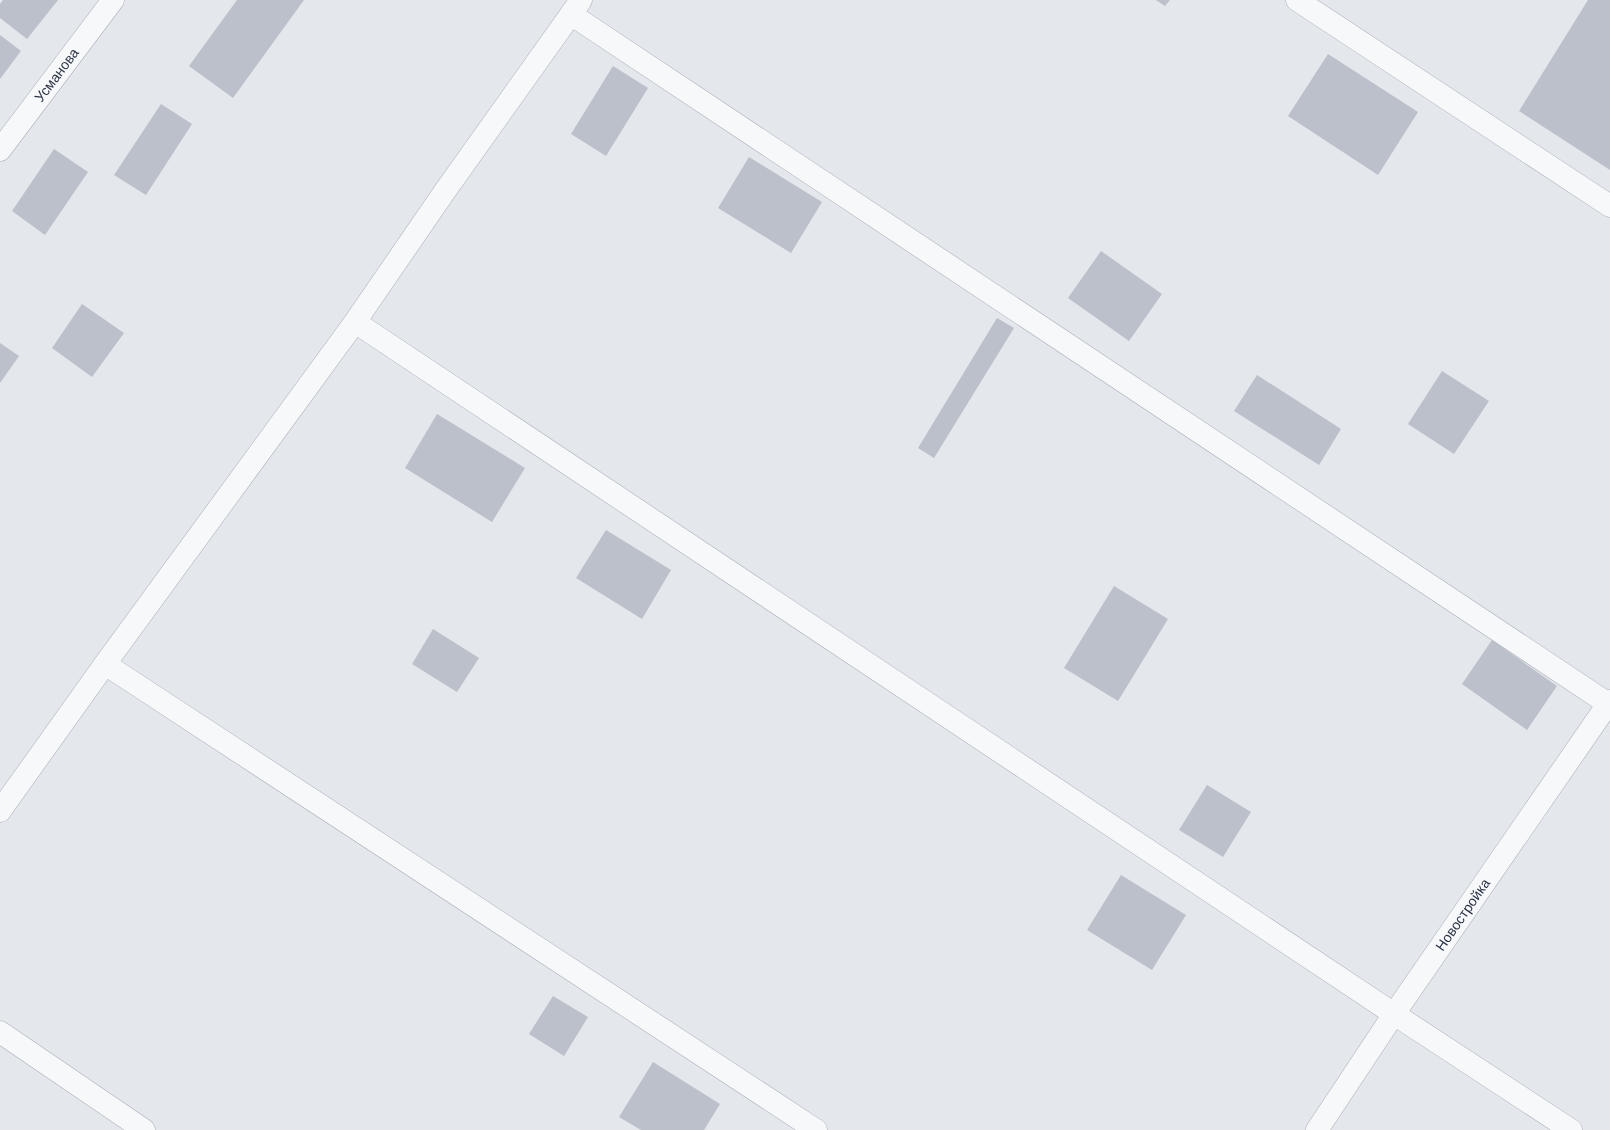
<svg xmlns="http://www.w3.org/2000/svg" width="1610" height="1130" font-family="'Work Sans',sans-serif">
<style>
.building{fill:#bbc0ca}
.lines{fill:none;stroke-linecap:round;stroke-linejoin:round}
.street-casing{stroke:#a9aeb7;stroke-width:23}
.street{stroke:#f7f8fa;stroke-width:22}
.labels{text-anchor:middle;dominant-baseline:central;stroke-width:3;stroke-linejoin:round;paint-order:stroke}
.street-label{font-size:14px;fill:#2b3445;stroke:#f4f6f9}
</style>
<rect width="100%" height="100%" fill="#e4e7ec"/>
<g class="building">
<polygon points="3,0 58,0 27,39 0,18 0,4"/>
<polygon points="237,0 304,0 233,98 189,66"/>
<polygon points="1156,0 1170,0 1165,6"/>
<polygon points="1588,0 1610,0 1610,170 1519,111"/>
<polygon points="0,35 21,51 0,79"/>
<polygon points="1328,54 1418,112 1378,175 1288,116"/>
<polygon points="613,66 648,88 606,156 571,134"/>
<polygon points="161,104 192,124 146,195 114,175"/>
<polygon points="54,149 88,172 45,235 12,211"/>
<polygon points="749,157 822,202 791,253 718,208"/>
<polygon points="1101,251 1162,294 1129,341 1068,298"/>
<polygon points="82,304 124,333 92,377 52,348"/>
<polygon points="997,318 1014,328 934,458 918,448"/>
<polygon points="0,343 19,356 0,383"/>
<polygon points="1442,371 1489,401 1454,454 1408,424"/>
<polygon points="1257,375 1341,429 1319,465 1234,411"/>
<polygon points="437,414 525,468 492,522 405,468"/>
<polygon points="606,530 671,570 642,619 576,578"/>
<polygon points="1114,586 1168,619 1118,701 1064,668"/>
<polygon points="433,629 479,658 457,692 412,664"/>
<polygon points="1492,640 1557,686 1527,730 1462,684"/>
<polygon points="1207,785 1251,812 1223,857 1179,830"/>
<polygon points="1121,875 1186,915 1152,970 1087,930"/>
<polygon points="553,996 588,1017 564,1056 529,1034"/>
<polygon points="653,1062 720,1104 704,1130 641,1130 619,1117"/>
</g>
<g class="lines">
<g class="street-casing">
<g id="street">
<polyline points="1297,0 1610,206"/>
<polyline points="572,15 1610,705"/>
<path id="s1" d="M0,150L113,0"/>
<polyline points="355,322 1394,1014 1571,1130"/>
<polyline points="105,664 816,1130"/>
<polyline points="0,811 105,664 355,322 445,191 581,0"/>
<polyline points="0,1032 144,1130"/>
<path id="s2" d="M1317,1130L1394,1014L1610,701"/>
</g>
</g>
<use href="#street" class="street"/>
</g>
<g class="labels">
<g class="street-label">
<text stroke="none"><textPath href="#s1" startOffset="94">Усманова</textPath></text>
<text stroke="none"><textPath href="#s2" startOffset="260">Новостройка</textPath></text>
</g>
</g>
</svg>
